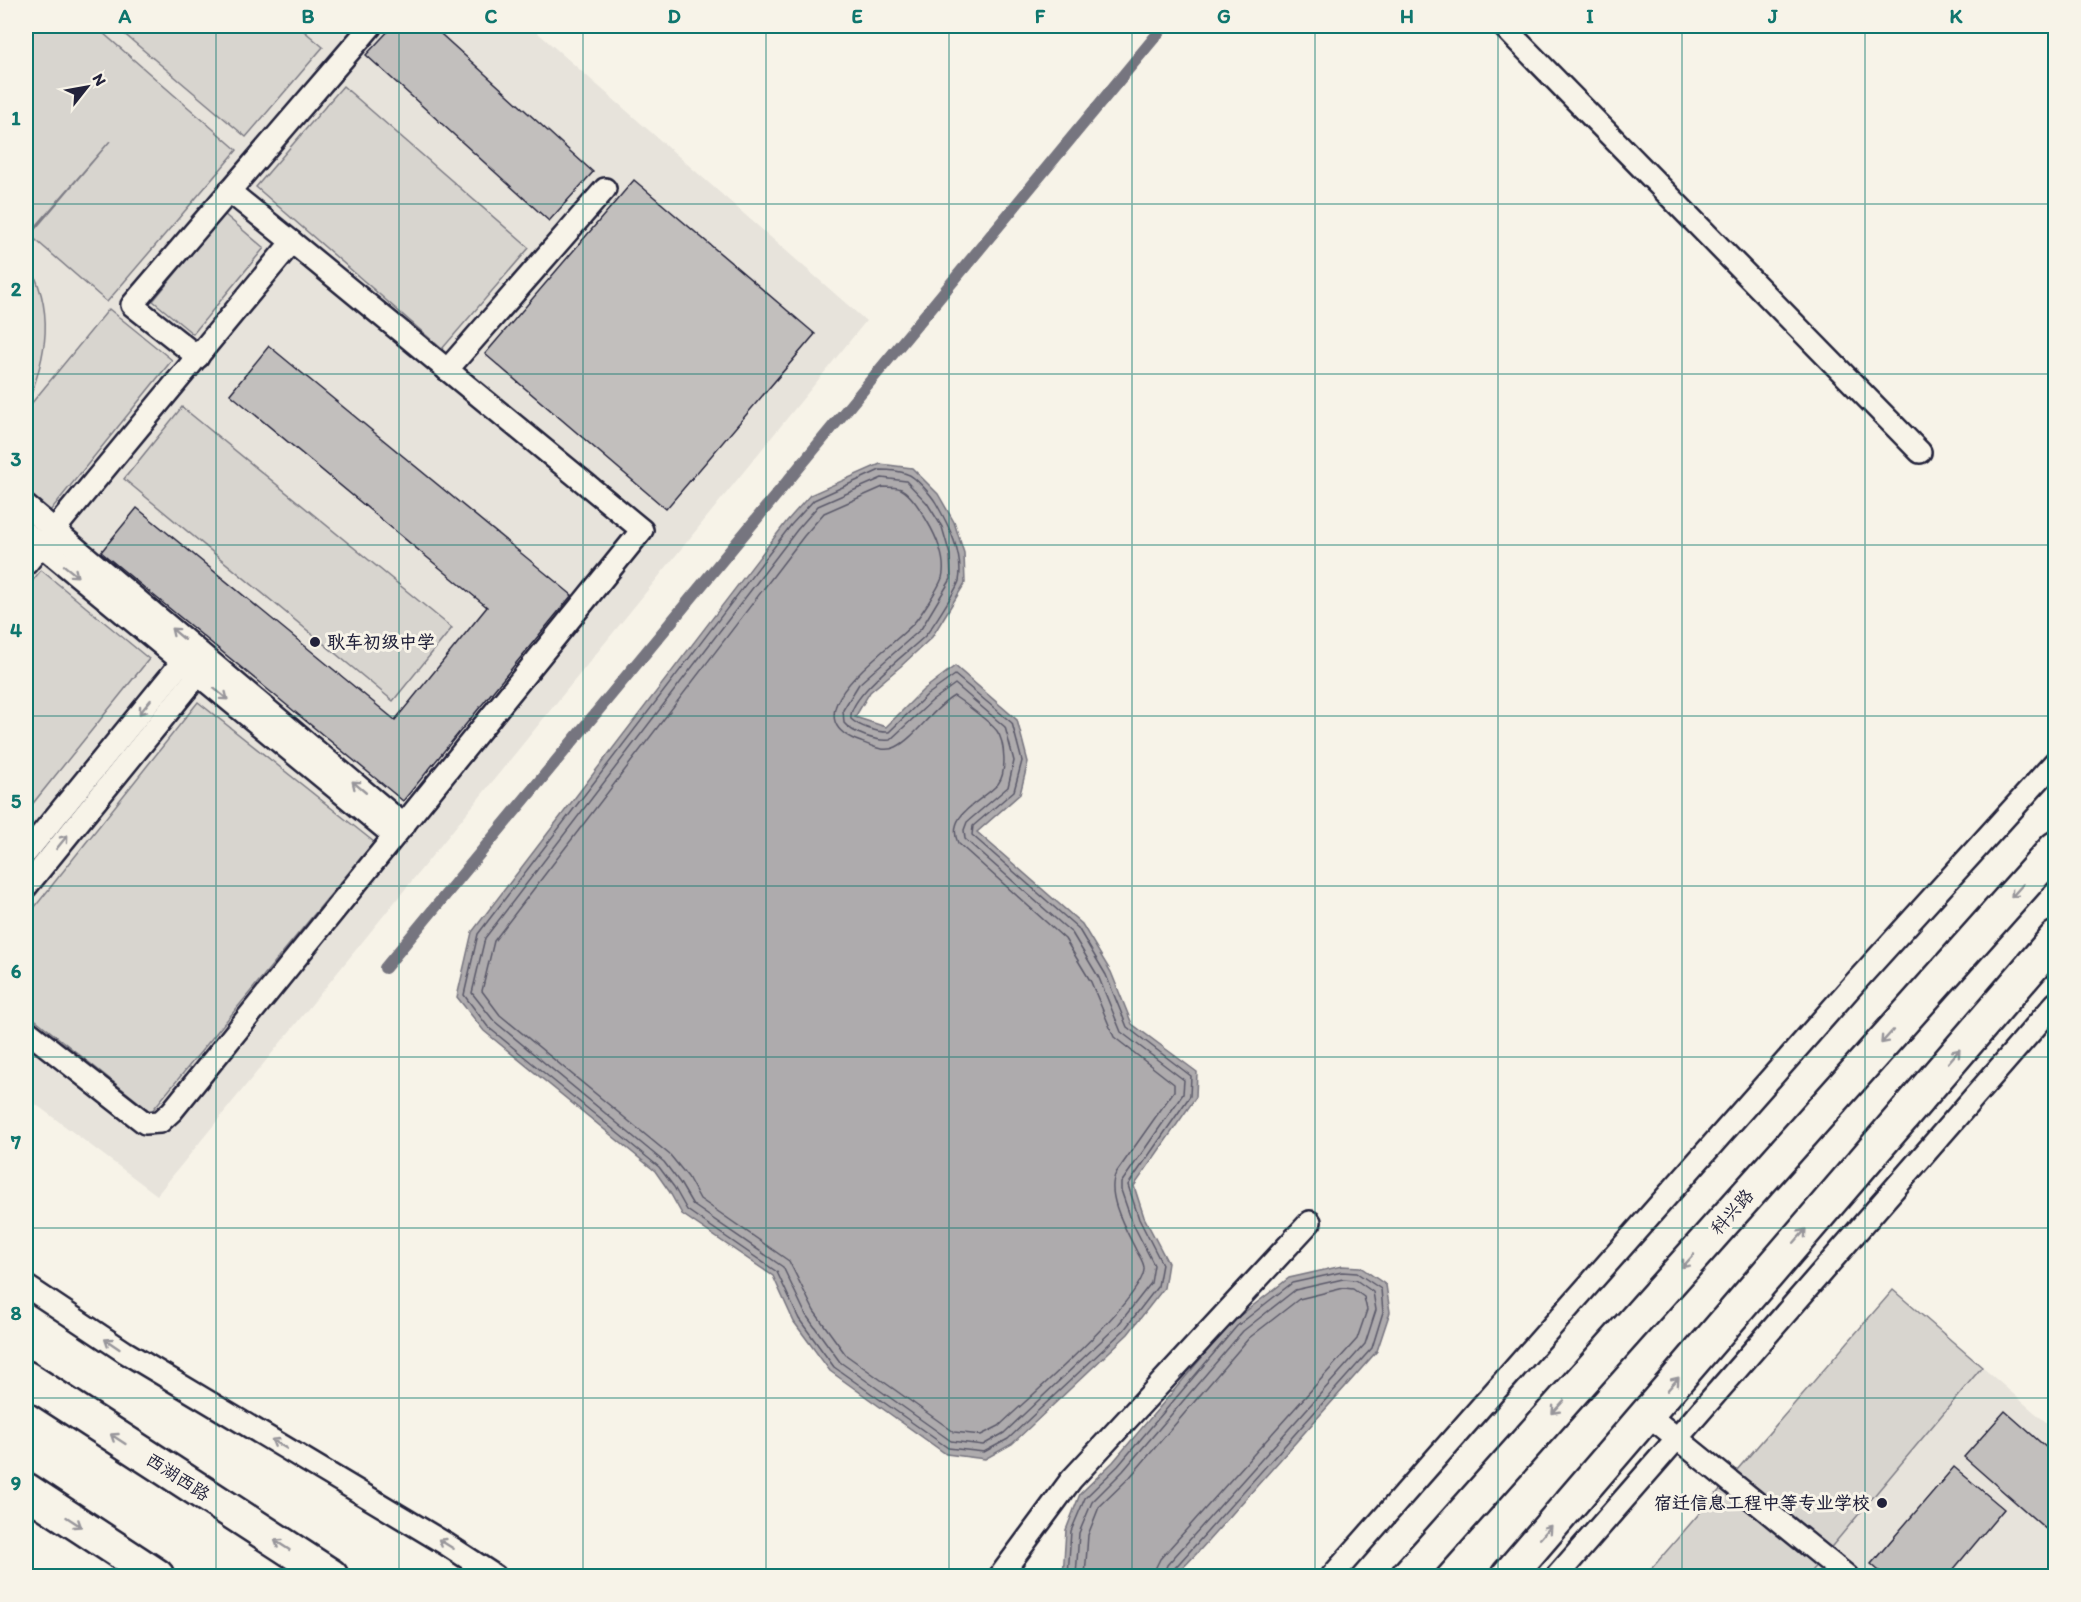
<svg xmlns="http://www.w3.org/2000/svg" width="2081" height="1602" font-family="Itim,'LXGW WenKai TC',sans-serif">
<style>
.built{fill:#e7e3db}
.green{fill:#d8d5cf;stroke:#7d7c85;stroke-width:1.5}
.water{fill:#aeabad;stroke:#76747f;stroke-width:1.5}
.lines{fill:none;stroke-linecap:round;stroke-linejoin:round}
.shore{stroke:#5a5969;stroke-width:1.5}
.stream{stroke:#76747f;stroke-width:12}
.building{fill:#c2bfbd;stroke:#22223b;stroke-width:1.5}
.service-casing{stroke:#22223b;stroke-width:26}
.secondary-casing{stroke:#22223b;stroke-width:38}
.primary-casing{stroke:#22223b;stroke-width:38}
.service{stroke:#f7f3e8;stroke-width:21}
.secondary{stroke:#f7f3e8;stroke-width:33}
.primary{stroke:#f7f3e8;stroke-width:33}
.oneway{stroke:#97959a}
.grid{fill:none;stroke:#0f766e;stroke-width:1.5;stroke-opacity:0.55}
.poi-dot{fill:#22223b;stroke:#f7f3e8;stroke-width:2}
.labels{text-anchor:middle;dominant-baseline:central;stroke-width:6;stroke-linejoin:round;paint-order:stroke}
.poi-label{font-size:18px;font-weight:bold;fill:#22223b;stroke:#f7f3e8;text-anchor:start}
.street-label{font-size:18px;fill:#22223b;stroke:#f7f3e8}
.neatline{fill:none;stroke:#0f766e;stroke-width:2}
.grid-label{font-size:20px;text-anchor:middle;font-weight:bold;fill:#0f766e}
</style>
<rect width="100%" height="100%" fill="#f7f3e8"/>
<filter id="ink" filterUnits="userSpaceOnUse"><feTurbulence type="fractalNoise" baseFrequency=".0167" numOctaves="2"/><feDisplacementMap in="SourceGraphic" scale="12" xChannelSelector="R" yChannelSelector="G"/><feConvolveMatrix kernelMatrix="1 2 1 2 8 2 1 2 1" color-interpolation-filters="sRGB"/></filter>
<g filter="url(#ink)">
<g class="built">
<polygon points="26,26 530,26 866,321 157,1195 26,1097"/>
<polygon points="1893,1290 2055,1430 2055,1576 1645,1576"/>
</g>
<g class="green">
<polygon points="26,26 95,26 237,150 107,302 30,235 110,141 30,233 26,229"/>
<polygon points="115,26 298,26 323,47 246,137"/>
<polygon points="343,86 529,248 442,349 256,187"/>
<polygon points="224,214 264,248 193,334 153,301"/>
<path d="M26,259C56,309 47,356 26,407Z"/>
<polygon points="109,309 172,360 50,511 26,491 26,410"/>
<polygon points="182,407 452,628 393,701 124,479"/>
<polygon points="41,570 149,659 26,812 26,589"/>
<polygon points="198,702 374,842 151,1112 26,1012 26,918"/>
<polygon points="1893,1290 1982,1367 1807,1576 1645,1576"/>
</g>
<g class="water">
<polygon points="880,464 912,468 938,494 954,522 964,553 965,583 932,637 901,666 870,692 855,717 886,727 923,690 955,666 1017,720 1028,762 1020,794 977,832 1082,924 1111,972 1132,1024 1197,1072 1196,1097 1134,1186 1144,1217 1168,1263 1164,1288 1128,1334 1012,1444 985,1459 946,1454 830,1371 794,1322 773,1276 682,1214 669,1191 655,1171 484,1031 457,997 472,932 787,521 810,495"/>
<polygon points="1342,1266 1360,1267 1386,1285 1390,1312 1377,1351 1200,1550 1175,1576 1063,1576 1066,1530 1080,1494 1113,1462 1233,1321 1289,1278"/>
</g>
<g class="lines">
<g class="shore">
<path d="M880,470C888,470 900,471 907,474C915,476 932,496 936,503C948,524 964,555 959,581C956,590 932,628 925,636C909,652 847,697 851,719C858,726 878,733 889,732L927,695L955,675L1012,723L1022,761L1014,791L973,826L972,835L1078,928L1106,975L1127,1027L1191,1076L1190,1096L1128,1185L1139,1219L1162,1264L1158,1286L1124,1330L1008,1439L984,1452L948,1448L834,1367L799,1319L777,1272L687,1210L674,1187L659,1167L488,1027L464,995L478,934L791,525L814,500Z"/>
<path d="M882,478L906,481L927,503L942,527L950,555L951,579L921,629L859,684L843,710L844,723C852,733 877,742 890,740L932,701L955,684L1005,727L1014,761L1008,787L967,822L964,830L965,839L1072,933L1099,978L1121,1032L1184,1080L1183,1094L1121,1183V1190L1132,1222L1154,1265L1151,1283L1118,1325L1004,1433L983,1445L951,1441L840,1362L806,1315L783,1267L693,1205L680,1183L664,1162L494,1021L472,993L485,938L797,530L818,506Z"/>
<path d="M883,487C888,487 897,487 901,489C912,495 921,511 927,521C936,536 947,560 942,578C938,589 921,615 913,624C889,650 786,716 861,742C872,746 884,753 896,747C915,738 933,708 954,696C963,702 991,723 997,731C1005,742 1007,773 998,784C982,802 945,814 958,843L1065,939L1091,982L1114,1037L1174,1084V1091L1116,1173C1105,1194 1126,1230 1136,1250C1139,1256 1145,1263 1144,1270C1141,1301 1026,1400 999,1426L981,1435L954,1432L846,1355L814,1311L789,1261L700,1199L688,1177L670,1155L500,1015L482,991L494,941L804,536L824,513Z"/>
<polyline points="1068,1576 1071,1531 1085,1498 1118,1466 1237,1326 1292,1283 1342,1272 1357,1273 1381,1289 1383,1312 1372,1348 1173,1570 1171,1576"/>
<polyline points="1076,1576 1079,1533 1092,1502 1123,1471 1243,1331 1295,1290 1343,1279 1356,1280 1373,1292 1376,1310 1365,1344 1167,1565 1163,1576"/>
<polyline points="1085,1576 1088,1535 1099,1507 1130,1477 1249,1338 1299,1299 1344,1288 1353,1289 1364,1297 1367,1310 1357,1339 1160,1559 1156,1567 1154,1576"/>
</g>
<polyline class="stream" points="385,968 1164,26"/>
</g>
<g class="building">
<polygon points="393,26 432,26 593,172 549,221 366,55"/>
<polygon points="634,180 815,334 666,509 485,354"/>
<polygon points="269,346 572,595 403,801 101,552 137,508 395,720 487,607 230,394"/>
<polygon points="2005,1411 2056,1456 2056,1538 1964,1457"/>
<polygon points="1954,1467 2004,1509 1948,1576 1885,1576 1871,1564"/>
</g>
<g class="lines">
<g class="service-casing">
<g id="service">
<polyline points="1503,26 1920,452"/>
<polyline points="229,191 292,242"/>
<polyline points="198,357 132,305 371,26"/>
<polyline points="447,370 605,189"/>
<polyline points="26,506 404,825"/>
<polyline points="26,533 394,836"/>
<polyline points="26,564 292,242 642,530 172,1111 160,1122 145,1123 26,1030"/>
<polyline points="26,853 182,662 193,658"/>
<polyline points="26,887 198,675 201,661"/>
<polyline points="26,1286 125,1352 446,1544 495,1576"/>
<polyline points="1647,1414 1847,1576"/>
<polyline points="1000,1576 1071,1480 1310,1222"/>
<polyline points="1332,1576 1853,985 2056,761"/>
<polyline points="1557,1576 2056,1003"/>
</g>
</g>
<g class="secondary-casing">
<g id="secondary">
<polyline points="1408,1576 2056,848"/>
<polyline points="1508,1576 2056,938"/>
</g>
</g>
<g class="primary-casing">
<g id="primary">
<polyline points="26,1378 331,1576"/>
<polyline points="26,1490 157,1576"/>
</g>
</g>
<use href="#service" class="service"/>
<use href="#secondary" class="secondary"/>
<use href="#primary" class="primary"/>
</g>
<defs><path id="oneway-shaft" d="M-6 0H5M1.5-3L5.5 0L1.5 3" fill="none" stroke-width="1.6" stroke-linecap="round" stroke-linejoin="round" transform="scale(1.5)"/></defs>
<g class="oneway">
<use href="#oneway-shaft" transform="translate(71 571) rotate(39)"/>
<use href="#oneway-shaft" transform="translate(178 634) rotate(-140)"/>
<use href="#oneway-shaft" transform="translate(221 694) rotate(39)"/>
<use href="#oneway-shaft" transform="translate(145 707) rotate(129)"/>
<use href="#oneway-shaft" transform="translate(359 787) rotate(-140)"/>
<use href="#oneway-shaft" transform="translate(62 842) rotate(-51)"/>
<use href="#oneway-shaft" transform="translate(2017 891) rotate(132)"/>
<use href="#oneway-shaft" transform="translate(1887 1037) rotate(132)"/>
<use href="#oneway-shaft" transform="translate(1954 1056) rotate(-49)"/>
<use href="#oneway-shaft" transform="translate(1800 1236) rotate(-49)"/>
<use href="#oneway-shaft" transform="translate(1688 1261) rotate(132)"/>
<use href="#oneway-shaft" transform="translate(112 1344) rotate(-146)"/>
<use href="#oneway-shaft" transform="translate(1673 1384) rotate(-49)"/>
<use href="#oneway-shaft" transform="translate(1558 1407) rotate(132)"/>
<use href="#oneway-shaft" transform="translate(118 1439) rotate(-147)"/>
<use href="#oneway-shaft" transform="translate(279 1444) rotate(-149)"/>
<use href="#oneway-shaft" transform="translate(74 1522) rotate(33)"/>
<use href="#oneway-shaft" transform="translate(1546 1532) rotate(-49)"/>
<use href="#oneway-shaft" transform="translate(446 1544) rotate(-148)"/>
<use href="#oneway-shaft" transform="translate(282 1545) rotate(-147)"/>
</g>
</g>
<path class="grid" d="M216,26V1576M399,26V1576M583,26V1576M766,26V1576M949,26V1576M1132,26V1576M1315,26V1576M1498,26V1576M1682,26V1576M1865,26V1576M26,204H2056M26,374H2056M26,545H2056M26,716H2056M26,886H2056M26,1057H2056M26,1228H2056M26,1398H2056"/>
<g class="poi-dot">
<circle cx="315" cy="642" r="6"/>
<circle cx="1882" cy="1503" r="6"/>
</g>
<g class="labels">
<g class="poi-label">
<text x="327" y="642">耿车初级中学</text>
<text x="1870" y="1503" text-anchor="end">宿迁信息工程中等专业学校</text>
</g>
<g class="street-label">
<text transform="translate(1732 1212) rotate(-48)">科兴路</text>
<text transform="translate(178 1477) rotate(33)">西湖西路</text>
</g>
</g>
<rect width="2081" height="1602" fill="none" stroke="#f7f3e8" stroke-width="66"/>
<g transform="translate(87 87) rotate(59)" stroke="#f7f3e8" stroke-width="4.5" paint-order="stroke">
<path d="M0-4.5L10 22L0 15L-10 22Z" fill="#22223b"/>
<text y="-9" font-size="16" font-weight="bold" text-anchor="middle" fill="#22223b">N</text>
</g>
<rect x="33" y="33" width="2015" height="1536" class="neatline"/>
<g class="grid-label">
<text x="125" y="23">A</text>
<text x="308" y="23">B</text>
<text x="491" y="23">C</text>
<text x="674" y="23">D</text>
<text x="857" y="23">E</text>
<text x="1040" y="23">F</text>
<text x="1224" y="23">G</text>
<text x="1407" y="23">H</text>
<text x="1590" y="23">I</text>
<text x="1773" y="23">J</text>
<text x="1956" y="23">K</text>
<text x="16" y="125">1</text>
<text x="16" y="296">2</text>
<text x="16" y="466">3</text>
<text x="16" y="637">4</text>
<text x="16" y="808">5</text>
<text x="16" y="978">6</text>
<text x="16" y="1149">7</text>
<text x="16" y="1320">8</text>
<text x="16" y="1490">9</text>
</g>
</svg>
